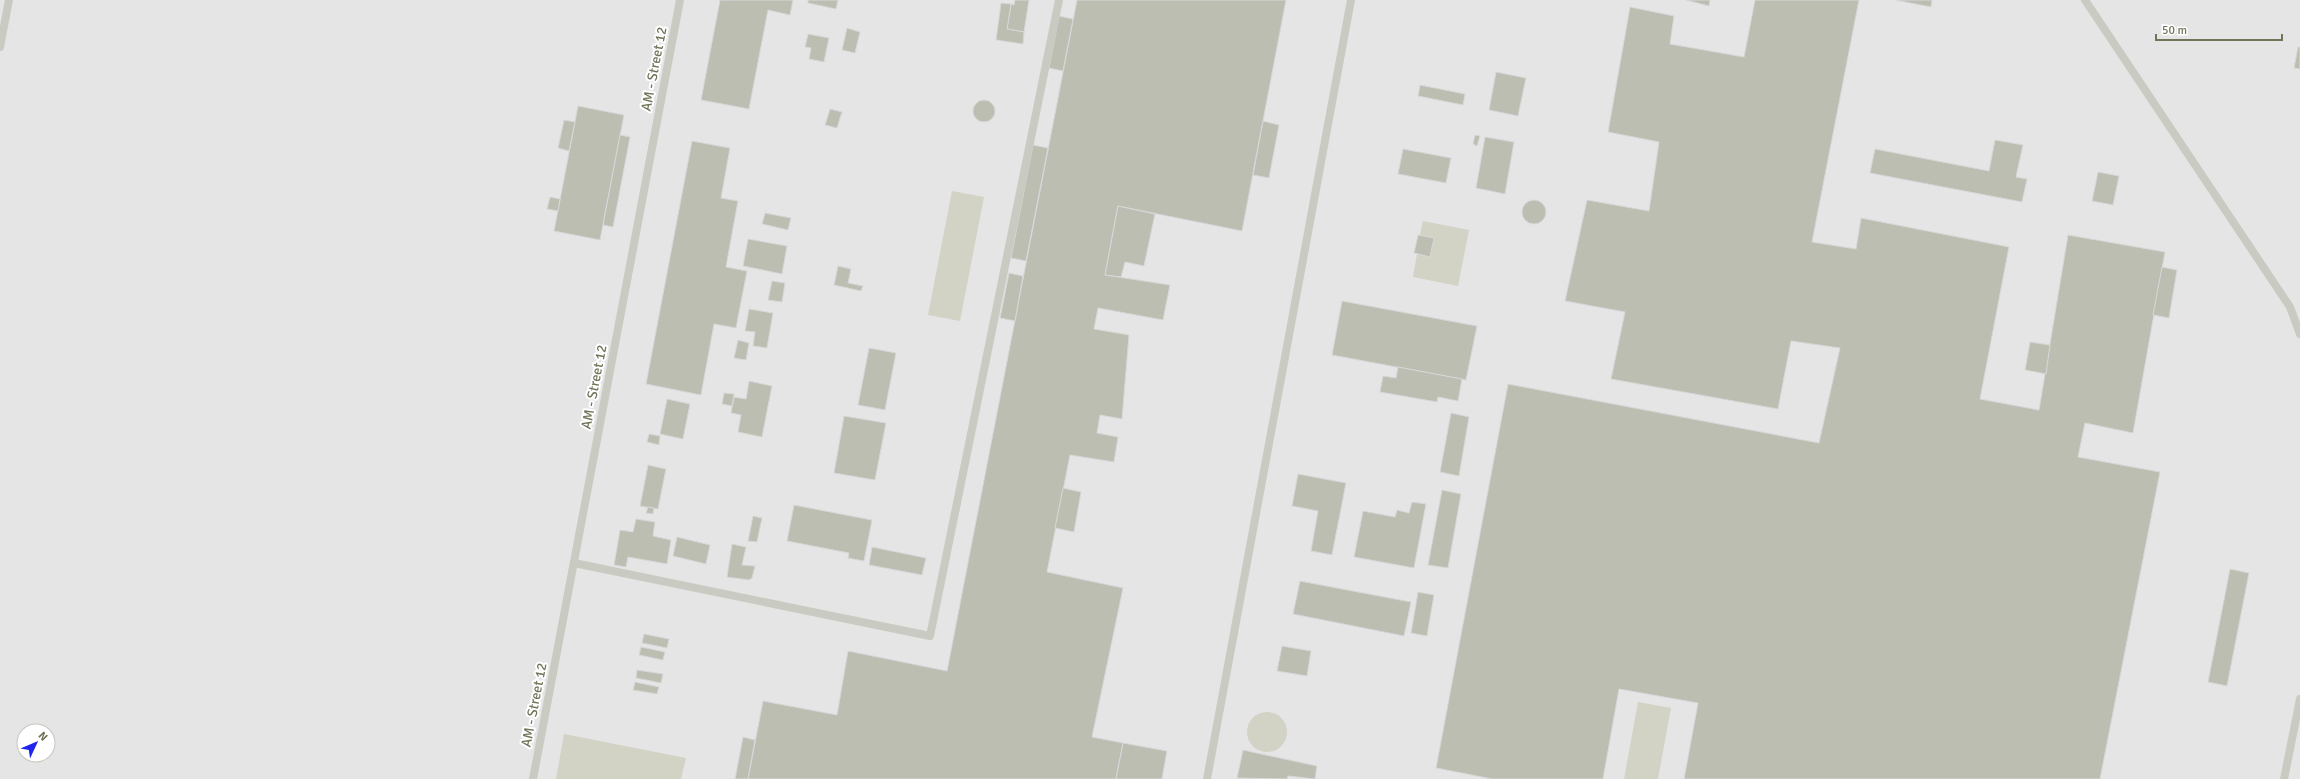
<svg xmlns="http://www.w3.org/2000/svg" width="2300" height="779" font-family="Signika,sans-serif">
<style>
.built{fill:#e6e5e5;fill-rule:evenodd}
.water{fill:#d2d2c5}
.building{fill:#bdbeb2;stroke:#d8d7d9}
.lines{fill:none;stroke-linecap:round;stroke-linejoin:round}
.service{stroke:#c9cbc2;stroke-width:8}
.labels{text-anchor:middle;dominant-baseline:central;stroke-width:4;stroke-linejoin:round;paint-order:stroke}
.street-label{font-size:14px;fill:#6f7558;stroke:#fff}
</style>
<rect width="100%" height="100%" fill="#f7f4f7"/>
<path class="built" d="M0,0H2300V779H0ZM24,731H48V755H24Z"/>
<g class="water">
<polygon points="952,191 984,197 960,321 928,315"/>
<polygon points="1423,221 1469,230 1458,286 1413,277 1417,254 1430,257 1434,238 1420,235"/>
<polygon points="1638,702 1671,708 1658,779 1624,779"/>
<circle cx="1267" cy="732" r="20"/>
<polygon points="564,734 686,758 681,779 556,779"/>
</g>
<g class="building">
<polygon points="720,0 793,0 790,15 768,10 749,109 701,100"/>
<polygon points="808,0 838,0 836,9 808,3"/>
<polygon points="1015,0 1029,0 1024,32 1007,29 1011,4 1014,5"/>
<polygon points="1077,0 1286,0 1242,231 1118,206 1105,275 1170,285 1163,320 1098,308 1094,329 1129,335 1122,419 1100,415 1097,433 1118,437 1114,462 1070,455 1047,572 1123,588 1092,737 1123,743 1116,779 748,779 763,701 837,715 848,651 947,671"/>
<polygon points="1686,0 1710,0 1709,6"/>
<polygon points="1755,0 1859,0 1812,242 1856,249 1861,218 2009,247 1980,399 2039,410 2068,235 2165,252 2133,433 2085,423 2078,457 2160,472 2100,779 1684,779 1698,703 1619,689 1603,779 1492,779 1436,768 1508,384 1819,443 1840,348 1791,341 1778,409 1611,379 1625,312 1565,301 1587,200 1649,211 1659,142 1608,132 1630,7 1674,16 1670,44 1744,57"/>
<polygon points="1895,0 1932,0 1931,7"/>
<polygon points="1001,3 1011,4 1007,29 1024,32 1023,44 996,40"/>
<polygon points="1059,16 1073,19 1063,71 1049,68"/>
<polygon points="847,28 860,32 855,53 842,50"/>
<polygon points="808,34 829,38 824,62 809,59 811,48 805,47"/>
<polygon points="2298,47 2300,47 2300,69 2294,68"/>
<polygon points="1496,72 1526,78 1518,116 1489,110"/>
<polygon points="1420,85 1465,94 1463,105 1418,96"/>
<circle cx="984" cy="111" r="11"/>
<polygon points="578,106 624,115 600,240 554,231"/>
<polygon points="830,109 842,112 837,128 825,125"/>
<polygon points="564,120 575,122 569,151 558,148"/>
<polygon points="1263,121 1279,125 1269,178 1253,175"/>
<polygon points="620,135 630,137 613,227 603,225"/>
<polygon points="1475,135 1480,136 1477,146 1473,144"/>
<polygon points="1485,137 1514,142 1505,194 1476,188"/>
<polygon points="1995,140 2023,145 2016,177 2027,179 2022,202 1870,173 1875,149 1989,171"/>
<polygon points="692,141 730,148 721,198 738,201 726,267 747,271 736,328 714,324 701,395 646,384"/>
<polygon points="1033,145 1048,148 1026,261 1011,258"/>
<polygon points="1403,149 1451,158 1446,183 1398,174"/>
<polygon points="2098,172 2119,176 2113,205 2092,201"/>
<polygon points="550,197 560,199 558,211 547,209"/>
<circle cx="1534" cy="212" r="12"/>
<polygon points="1118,206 1155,214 1144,266 1125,262 1121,277 1105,275"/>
<polygon points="765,213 791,218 788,230 762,224"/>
<polygon points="1418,235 1434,238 1430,257 1414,253"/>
<polygon points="748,239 787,246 782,274 743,266"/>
<polygon points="838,266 851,269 848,283 863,286 861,291 834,285"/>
<polygon points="2162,267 2177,270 2169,318 2153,315"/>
<polygon points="1009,273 1023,276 1015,321 1000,318"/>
<polygon points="772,281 785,283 782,302 768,300"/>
<polygon points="1342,301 1477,326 1466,380 1332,355"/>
<polygon points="749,309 773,313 767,348 753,346 755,332 745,331"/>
<polygon points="738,340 749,343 746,360 734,358"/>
<polygon points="2030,342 2050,345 2046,374 2025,370"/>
<polygon points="869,348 896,353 885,410 858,405"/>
<polygon points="1398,367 1462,379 1458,401 1438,397 1437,402 1380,392 1383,376 1396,378"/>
<polygon points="749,381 772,386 762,437 738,432 741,415 731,413 734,397 746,399"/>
<polygon points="724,393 734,394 732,406 722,404"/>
<polygon points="667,399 690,404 683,439 660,434"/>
<polygon points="1451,413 1469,417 1459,476 1440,472"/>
<polygon points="844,416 886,423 875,480 834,473"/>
<polygon points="649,434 660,436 659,445 647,442"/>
<polygon points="648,465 666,469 658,509 640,506"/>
<polygon points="1298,474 1346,483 1332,555 1311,551 1318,511 1292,506"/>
<polygon points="1063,488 1081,492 1074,532 1055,528"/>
<polygon points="1442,490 1461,494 1448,568 1428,565"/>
<polygon points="1412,502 1426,504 1414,568 1354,557 1363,511 1395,517 1397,510 1409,513"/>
<polygon points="794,505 872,520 864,561 848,558 849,553 787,541"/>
<polygon points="648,507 654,508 653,514 646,513"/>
<polygon points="753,516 762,518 757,542 748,541"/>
<polygon points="636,519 655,522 653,536 671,540 667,564 628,557 626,567 614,565 620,530 633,532"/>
<polygon points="677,537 710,545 706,564 673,556"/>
<polygon points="732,544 746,547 742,565 755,566 752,578 749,580 727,577"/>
<polygon points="872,547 926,558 922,575 869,565"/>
<polygon points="2230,569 2249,573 2227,686 2208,682"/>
<polygon points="1300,581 1411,602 1404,636 1293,614"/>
<polygon points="1418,592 1434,595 1427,636 1411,633"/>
<polygon points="644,634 669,639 667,648 642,643"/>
<polygon points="1282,646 1311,651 1307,676 1277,671"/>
<polygon points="641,647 665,652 663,660 639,655"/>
<polygon points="637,670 663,674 661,683 636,678"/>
<polygon points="635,682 659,687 657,694 633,690"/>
<polygon points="743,737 755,740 748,779 735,779"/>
<polygon points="1123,743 1167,751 1162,779 1116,779"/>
<polygon points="1243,750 1317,766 1315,779 1288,776 1287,779 1237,778"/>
</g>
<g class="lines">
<g class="service">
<polyline points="2085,0 2290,307 2300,334"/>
<polyline points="0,47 9,0"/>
<polyline points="574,563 930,636 1059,0"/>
<polyline points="533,779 680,0"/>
<polyline points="1207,779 1351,0"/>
<polyline points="2284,779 2300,699"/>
</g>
</g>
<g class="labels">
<g class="street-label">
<text transform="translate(654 69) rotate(-79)">AM - Street 12</text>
<text transform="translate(594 387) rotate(-79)">AM - Street 12</text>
<text transform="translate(534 705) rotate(-79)">AM - Street 12</text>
</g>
</g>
<g transform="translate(36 743) rotate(46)"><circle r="19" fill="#ffffff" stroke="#c5c8bc"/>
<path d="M0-3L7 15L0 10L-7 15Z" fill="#1f25ec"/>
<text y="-6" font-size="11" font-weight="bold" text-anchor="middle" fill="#6f7558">N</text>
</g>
<path d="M2156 34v6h126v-6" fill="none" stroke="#6f7558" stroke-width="2"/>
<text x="2162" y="34" font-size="12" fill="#6f7558" stroke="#ffffff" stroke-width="3" paint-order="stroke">50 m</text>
</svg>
